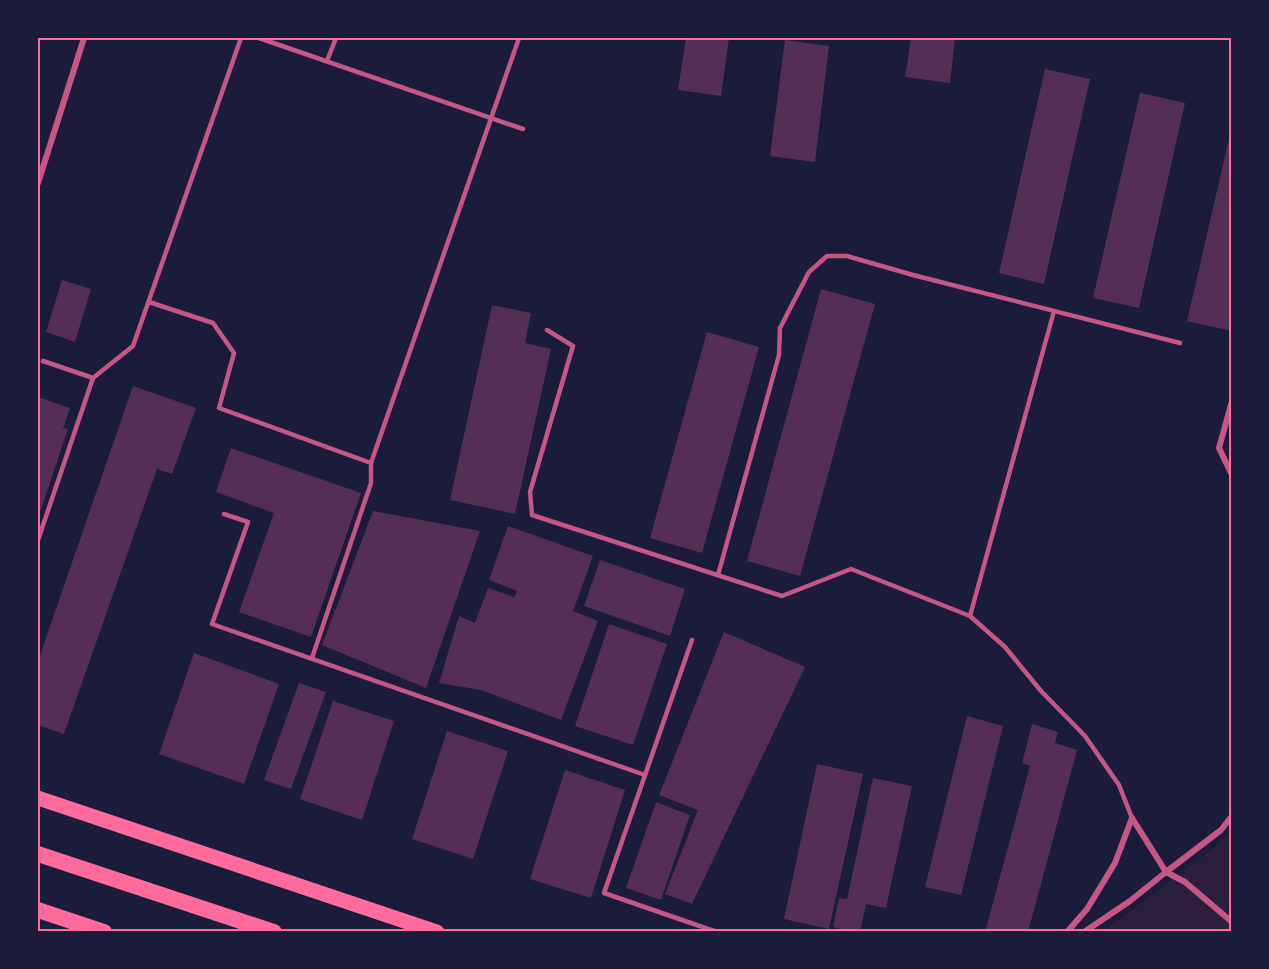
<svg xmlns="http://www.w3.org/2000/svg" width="1269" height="969" font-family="Roboto,sans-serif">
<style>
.green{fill:#2a1e3b}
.building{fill:#542f53}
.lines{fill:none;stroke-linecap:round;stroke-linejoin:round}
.service{stroke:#c65784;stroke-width:4.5}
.minor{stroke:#c65784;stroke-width:6}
.primary{stroke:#ff6b9d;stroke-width:15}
.trunk{stroke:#ff6b9d;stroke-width:16}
.neatline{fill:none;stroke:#ff6b9d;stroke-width:2}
</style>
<rect width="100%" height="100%" fill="#1b1b3a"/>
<polygon class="green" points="1231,829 1231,931 1103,932 1216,846"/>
<g class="building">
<polygon points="686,38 729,38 721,96 678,90"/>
<polygon points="911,38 955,38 950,83 905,77"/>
<polygon points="785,40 829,46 815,162 770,156"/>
<polygon points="1045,69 1090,79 1044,284 999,273"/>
<polygon points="1140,93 1185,103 1139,308 1093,298"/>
<polygon points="1231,130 1232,130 1232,331 1187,321"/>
<polygon points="62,280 91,289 75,342 46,332"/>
<polygon points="821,289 875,304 800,576 747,561"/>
<polygon points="492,305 531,313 525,343 551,349 515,514 450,500"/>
<polygon points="707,332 759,347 702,553 650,538"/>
<polygon points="133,386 196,408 172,474 157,469 64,734 38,725 38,661"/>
<polygon points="38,397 70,408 63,428 68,429 41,510 38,508"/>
<polygon points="231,448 361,493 311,637 239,612 274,513 216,492"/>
<polygon points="373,511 480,531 426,688 322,645"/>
<polygon points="508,526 593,556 573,611 598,621 561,720 481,690 439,683 459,616 475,623 488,588 514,597 517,591 489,580"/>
<polygon points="600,560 685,589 670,636 584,606"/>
<polygon points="609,624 667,644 633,745 575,726"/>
<polygon points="724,632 805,667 692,904 665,894 698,810 659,795"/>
<polygon points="194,653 279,684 244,784 159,754"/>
<polygon points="299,683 326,692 291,789 264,780"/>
<polygon points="333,701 394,721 362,820 300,799"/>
<polygon points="967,716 1003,726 961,895 925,887"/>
<polygon points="1032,724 1058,732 1055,743 1077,750 1028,932 985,932 1030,766 1022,763"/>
<polygon points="447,731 508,751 473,859 412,839"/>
<polygon points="817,764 863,774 829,929 784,919"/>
<polygon points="565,770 625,790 591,898 530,879"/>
<polygon points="873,778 912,786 886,908 866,904 860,932 851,932 833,927 839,898 847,899"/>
<polygon points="656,802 690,815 661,900 626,888"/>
</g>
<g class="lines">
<g class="service">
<polyline points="259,38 523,129"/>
<polyline points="327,61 336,38"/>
<polyline points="149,302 213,323 234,353 219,408 371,463"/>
<polyline points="547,330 573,346 530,492 532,515 782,596 851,569 970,616 1005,647 1041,691 1085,736 1119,785 1132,818"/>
<polyline points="43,361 93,378 133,346 241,38"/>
<polyline points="224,514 248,522 212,624 645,775"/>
<polyline points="38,540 93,378"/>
<polyline points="718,575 779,355 780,328 809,272 827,256 847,256 913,275 1180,343"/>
<polyline points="970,616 1054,311"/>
<polyline points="692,640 604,893 717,932"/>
<polyline points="312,658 371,483 371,463 519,38"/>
</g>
<g class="minor">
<polyline points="38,183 84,38"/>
<polyline points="1232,401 1219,448 1232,475"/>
<polyline points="1132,818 1166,872 1221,830 1232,816"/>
<polyline points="1067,932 1087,909 1115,863 1132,818"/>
<polyline points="1084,932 1130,901 1166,872 1185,882 1232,922"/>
</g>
<polyline class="primary" points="38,798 437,932"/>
<g class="trunk">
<polyline points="38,854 274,932"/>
<polyline points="38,910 104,932"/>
</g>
</g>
<rect width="1269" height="969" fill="none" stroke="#1b1b3a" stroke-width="78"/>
<rect x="39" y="39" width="1191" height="891" class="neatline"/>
</svg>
